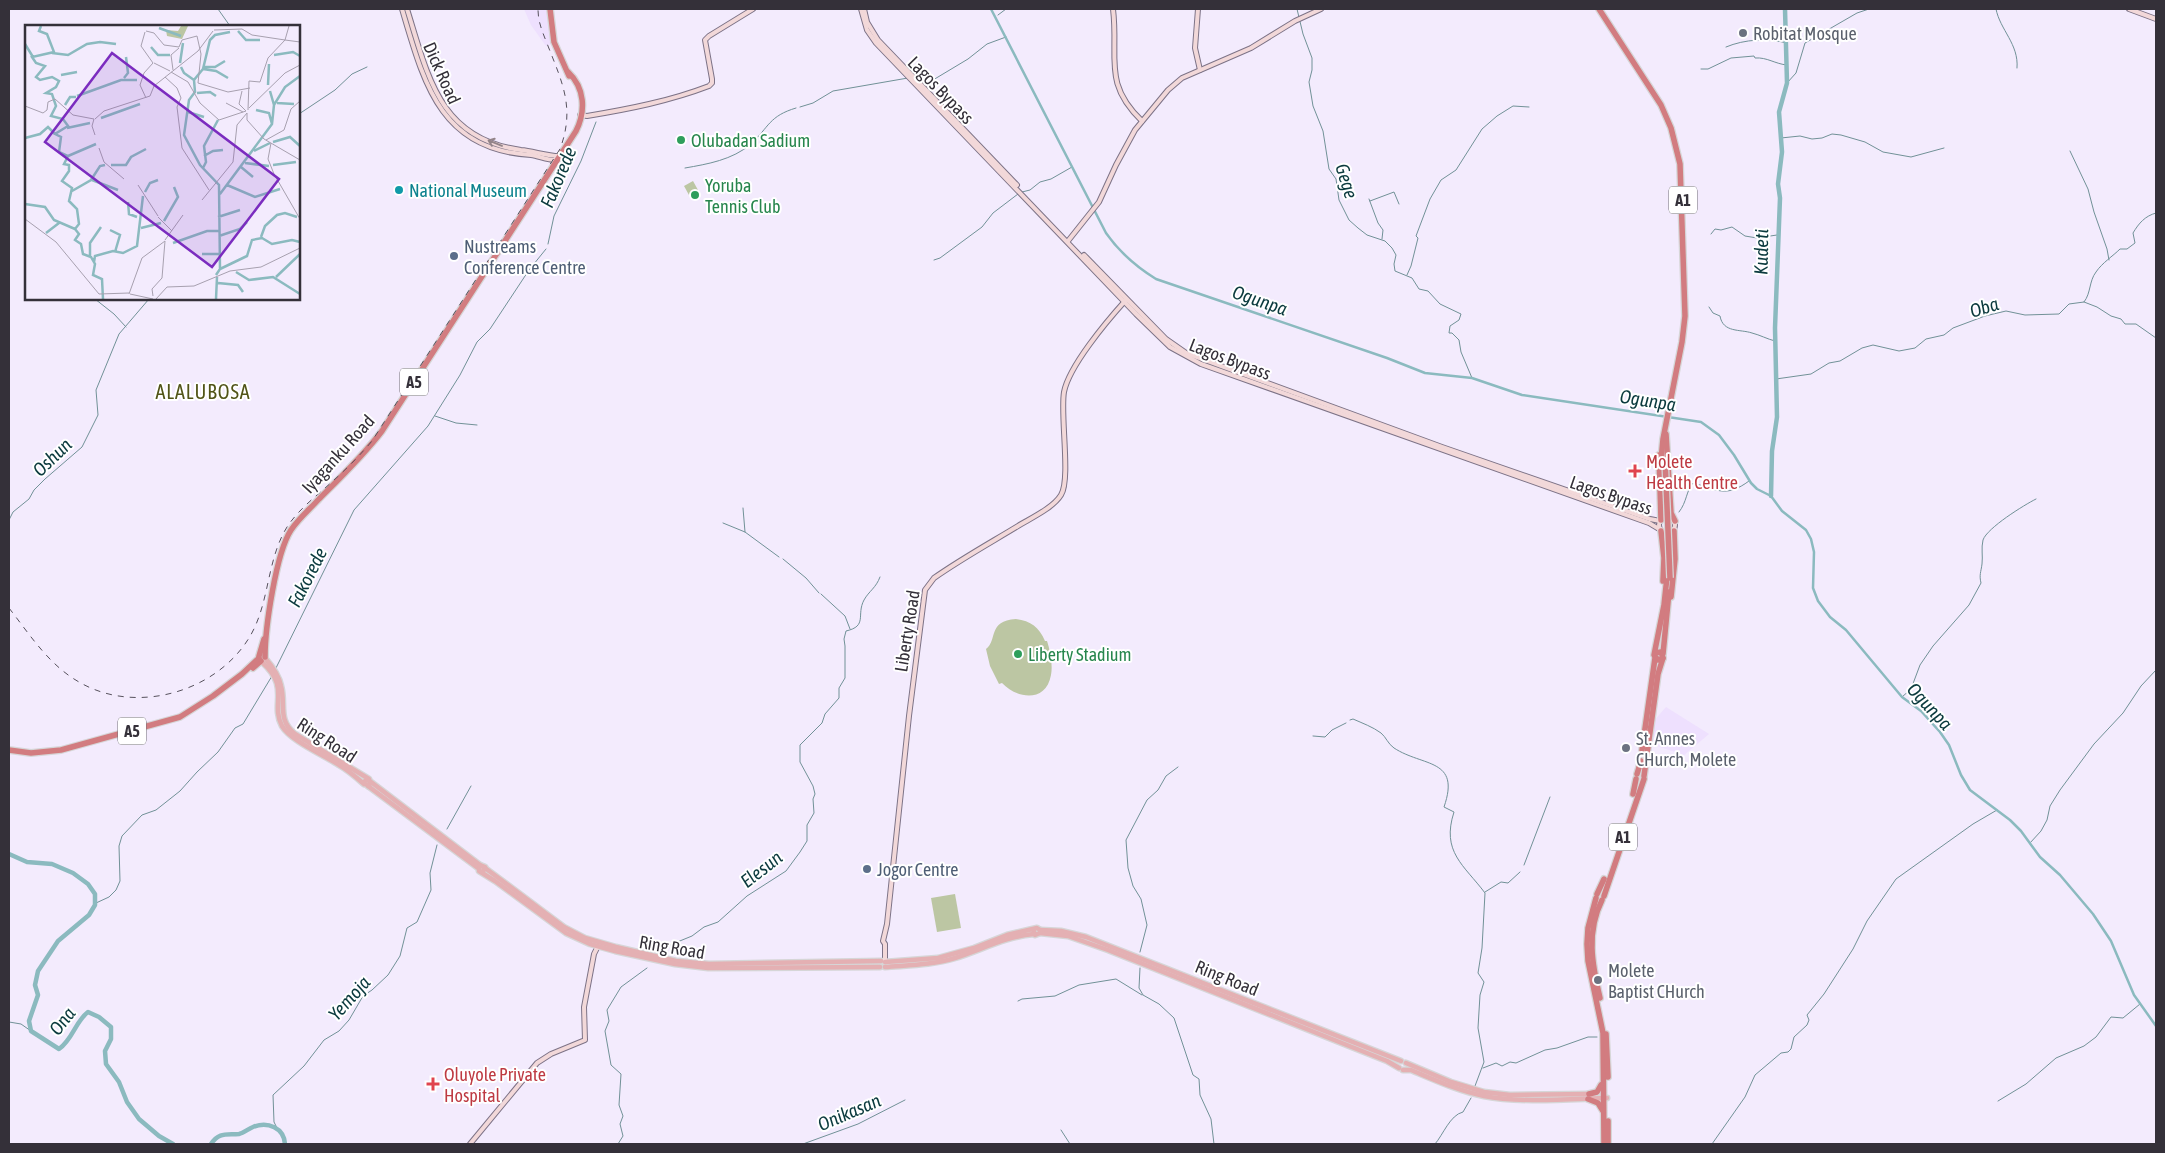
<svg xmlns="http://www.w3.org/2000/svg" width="2165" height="1153" font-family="'Asap Condensed',sans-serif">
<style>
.built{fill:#eee0fe}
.green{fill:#bcc6a3}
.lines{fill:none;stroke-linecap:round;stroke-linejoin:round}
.stream{stroke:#719197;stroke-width:1}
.canal{stroke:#8bbabf;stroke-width:2.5}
.river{stroke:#8bbabf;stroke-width:4.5}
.secondary-casing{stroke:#7d7387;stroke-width:6}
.primary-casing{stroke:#d6d6d7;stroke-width:7}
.highway-casing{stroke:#d6d6d7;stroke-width:8}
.secondary{stroke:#f2d8d9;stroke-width:4}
.primary{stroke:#e4b0b3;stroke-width:4.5}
.highway{stroke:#d27c80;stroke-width:5.5}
.rail{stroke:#56515c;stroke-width:1;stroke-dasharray:6 6;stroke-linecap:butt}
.highway-bridge-casing{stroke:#d6d6d7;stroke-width:8;stroke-linecap:butt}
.highway-bridge{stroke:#d27c80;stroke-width:5.5}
.oneway{stroke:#938489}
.worship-dot{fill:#6b7280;stroke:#fff;stroke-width:2}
.leisure-dot{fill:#2e9e5b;stroke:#fff;stroke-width:2}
.culture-dot{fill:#0f9aa8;stroke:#fff;stroke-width:2}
.service-dot{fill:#5c6f8a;stroke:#fff;stroke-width:2}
.health-dot{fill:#e0444e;stroke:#fff;stroke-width:2}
.labels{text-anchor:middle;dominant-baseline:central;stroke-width:4;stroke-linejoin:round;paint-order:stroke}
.shield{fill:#fff;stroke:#716e74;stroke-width:1}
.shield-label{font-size:16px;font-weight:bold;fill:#343039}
.worship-label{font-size:18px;fill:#5b616d;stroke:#fff;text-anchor:start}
.street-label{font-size:18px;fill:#343039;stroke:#fff}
.leisure-label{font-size:18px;fill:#27864d;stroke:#fff;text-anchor:start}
.culture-label{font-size:18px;fill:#0d838f;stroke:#fff;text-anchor:start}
.service-label{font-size:18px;fill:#4e5e75;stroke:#fff;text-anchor:start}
.health-label{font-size:18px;fill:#be3a42;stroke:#fff;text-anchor:start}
.water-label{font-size:19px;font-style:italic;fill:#0b3a3e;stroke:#fff}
.quarter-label{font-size:20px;letter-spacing:1px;fill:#515418;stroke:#fff}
.inset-river{fill:none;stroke:#8bbabf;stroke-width:2.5}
.inset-road{fill:none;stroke:#a7a0af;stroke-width:1}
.view{fill:#7b2cbf;fill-opacity:0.15;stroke:#7b2cbf;stroke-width:2.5}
.inset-edge{fill:none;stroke:#343039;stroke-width:2.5}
</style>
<rect width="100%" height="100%" fill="#f3ebfd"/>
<g class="built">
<polygon points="524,9 547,9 552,44 546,46 531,25"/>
<polygon points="1666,707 1709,734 1684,755 1654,745 1650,741 1653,722"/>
</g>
<g class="green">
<polygon points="693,181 698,190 689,195 684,186"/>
<path d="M1016,619C1031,621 1039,627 1045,641H1047C1050,650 1053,665 1051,675C1046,703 1017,699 1002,683L999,684L990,666L986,649C998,640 987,621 1016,619Z"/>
<polygon points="955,894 961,928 937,932 931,898"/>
</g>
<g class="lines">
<g class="stream">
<polyline points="218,9 230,26"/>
<polyline points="1297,9 1303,34 1312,58 1312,70 1309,82 1313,106 1323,131 1329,169 1336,179 1339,200 1349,220 1358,228 1367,235 1385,241 1392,248 1396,255 1394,264 1395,271 1412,278 1419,289 1428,291 1440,304 1461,314 1459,320 1450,326 1449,333 1452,333 1459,340 1461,352 1472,378"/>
<path d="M1996,9C2000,30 2019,44 2017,68"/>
<polyline points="998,15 1006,9"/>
<path d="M1726,47C1745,39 1768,38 1787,43"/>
<path d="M1701,69H1708L1731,58L1754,56L1755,58C1767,57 1775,64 1787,65"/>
<polyline points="918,74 921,74 933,80 968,59 987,44 1006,37"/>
<polyline points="1787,83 1796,73 1805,43 1857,13 1869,9"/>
<polyline points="800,107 813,103 833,91 908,78"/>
<polyline points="299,114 335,90 352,74 367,67"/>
<polyline points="1781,138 1800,136 1812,139 1822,138 1832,134 1841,135 1865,142 1883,152 1911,157 1944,148"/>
<polyline points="2070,151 2088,189 2094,212 2107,249 2109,260"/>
<path d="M685,168C708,164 732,160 751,144C769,127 769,116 796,108"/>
<polyline points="1022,192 1030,190 1040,182 1051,179 1072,167"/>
<polyline points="1369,199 1378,223 1383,230 1382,239"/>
<polyline points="1370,201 1394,192 1399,204"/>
<polyline points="1711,234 1715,229 1721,230 1732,227 1745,236 1757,238 1777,235"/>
<polyline points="548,244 554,216 581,161 596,122"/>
<polyline points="934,260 940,258 982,227 993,213 1018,194"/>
<polyline points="1407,275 1411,266 1418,238 1416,236 1430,199 1441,180 1456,170 1482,129 1497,116 1513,106 1529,107"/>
<polyline points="95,299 114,314 126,327"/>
<polyline points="2084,302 2097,307 2111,316 2121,319 2125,324 2136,324 2156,338"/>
<path d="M1709,307L1713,313L1720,316C1723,333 1740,329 1752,333C1760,335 1767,339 1775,341"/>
<path d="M1776,379L1811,374L1829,363L1840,361L1862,348L1873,345L1899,351L1915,348L1926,339L1944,335L1953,328L1985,316L2006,311L2025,315L2059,314L2069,304L2084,302C2091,293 2089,281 2096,272C2102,263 2113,256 2120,249H2127L2135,243L2133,233C2139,223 2145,216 2156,213"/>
<polyline points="435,416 456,423 477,425"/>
<polyline points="743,508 745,532"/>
<path d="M1679,512C1687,502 1686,491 1693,483C1718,490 1726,498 1749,481"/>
<polyline points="9,520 13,512 29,499 34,490 45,479 82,447 98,415 96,390 119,334 149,299"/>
<polyline points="723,523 745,532 779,557"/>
<polyline points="783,559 806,578 819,593"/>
<polyline points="821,594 845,616 850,629"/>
<polyline points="276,668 354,510 428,426 460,375 477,342 490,329 529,270 546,249"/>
<path d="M1902,697L1911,689L1920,665L1933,646L1969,605L1981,583C1979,575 1981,572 1982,564C1983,556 1981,548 1983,540C1987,528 2024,505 2036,499"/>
<path d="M1350,720L1353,719C1362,723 1373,727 1381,733C1386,737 1388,744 1394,748C1423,767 1461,758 1444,807L1454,812C1441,852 1464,865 1485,893L1482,948L1478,973L1484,982L1480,995L1478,1028L1484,1062L1475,1086"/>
<polyline points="1313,736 1325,737 1332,730 1346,723"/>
<polyline points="447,829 471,786"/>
<polyline points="2030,843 2041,831 2047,820 2050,806 2060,790 2094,744 2123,713 2141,686 2156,670"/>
<polyline points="1524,865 1550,797"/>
<polyline points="1485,892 1501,882 1508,883 1520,872"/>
<polyline points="96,903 109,897 116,890 120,881 119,846 122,836 142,815 156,810 180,791 197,772 218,752 235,728 243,724 272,676"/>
<path d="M665,947L692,936L704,927L718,922L747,896L786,871L800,852L807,841V825L814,813L813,799L815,794L813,786L800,762V745L822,723L825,714L839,698V688L845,678V646L844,639L846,631C868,626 856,615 864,600C869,591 876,588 880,577"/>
<polyline points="1140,952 1147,925 1141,899 1133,886 1128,868 1126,840 1147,800 1158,790 1166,776 1178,767"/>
<polyline points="1140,968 1139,988 1143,995 1159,1004 1174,1018 1193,1075 1199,1079 1200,1095 1211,1119 1214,1144"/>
<polyline points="1018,1001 1022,999 1055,996 1079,985 1116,979 1142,995"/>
<polyline points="9,1022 21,1024 31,1031"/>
<polyline points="1483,1068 1496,1063 1502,1066 1510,1062 1516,1063 1545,1050 1557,1048 1588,1037 1597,1037"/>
<polyline points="1998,1101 2026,1084 2056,1058 2084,1046 2096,1037 2111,1017 2123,1018 2140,1004"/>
<polyline points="277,1128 274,1122 273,1095 304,1066 324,1040 339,1031 349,1020 363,996 372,990 388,975 400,956 407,928 417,922 431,890 430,873 437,845"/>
<polyline points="1061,1130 1070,1144"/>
<polyline points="618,1144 623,1136 620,1124 623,1116 619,1105 621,1074 611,1065 605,1031 609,1021 607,1010 621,987 647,968"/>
<polyline points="803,1144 858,1124 905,1100"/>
<path d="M1435,1144C1443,1135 1450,1115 1463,1112L1471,1098"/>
<polyline points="1712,1144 1745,1097 1755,1075 1781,1053 1788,1052 1791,1049 1794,1037 1807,1025 1809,1020 1807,1015 1824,994 1853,949 1867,921 1896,879 1973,824 1997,810"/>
</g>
<path class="canal" d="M991,9L1106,233C1120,253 1135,266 1156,279L1387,358L1425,373L1472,378L1522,395L1701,422L1719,435L1734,455L1751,483L1757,489L1771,496L1782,511L1806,530L1811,539L1814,552L1813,588L1818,601L1830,617L1846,630L1902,697L1921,711L1940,732L1949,745L1961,775L1970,790L2010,820L2021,831L2040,857L2060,875L2093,914L2111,941L2134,995L2156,1026"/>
<g class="river">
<polyline points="1771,496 1772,451 1777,417 1775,328 1780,198 1778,184 1782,152 1779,112 1787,83 1785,9"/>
<path d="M9,854L27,862L52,864L73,873L88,884L95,894V905L89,915L58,941L38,971L35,985L38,995L29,1021L31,1031L59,1049C73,1039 75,1022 88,1012L99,1017L111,1027V1039L105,1051L106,1064L119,1082L127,1102L139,1119L159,1136L173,1144"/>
<path d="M211,1144C219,1132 226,1135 239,1134C244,1133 248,1129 253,1127C268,1121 284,1128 285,1144"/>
</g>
<g class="secondary-casing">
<g id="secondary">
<path d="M402,9C424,83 440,150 531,155C539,156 549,161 557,160"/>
<path d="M407,9C428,76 439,139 521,150C533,151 547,156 559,156"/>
<polyline points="861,9 867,30 876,43 1136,314 1170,347 1201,364 1649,523 1659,529"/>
<polyline points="864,9 867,22 878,40 1017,185"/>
<path d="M1113,9C1119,57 1102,83 1142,121"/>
<polyline points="1198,9 1195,48 1200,70"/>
<polyline points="2129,9 2156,19"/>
<path d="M580,115L587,116C629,109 670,101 709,86L712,83V79L705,40L709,36L753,9"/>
<polyline points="1068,241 1099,202 1116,165 1135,130 1168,90 1182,78 1251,48 1295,21 1321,9"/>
<polyline points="1084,255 1166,339 1186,353 1442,447 1650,519 1660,521"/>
<circle cx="1667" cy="525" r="8"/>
<path d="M885,962V944L883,941L887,924L909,716L925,590L934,578C961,559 990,543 1018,526C1031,518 1053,508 1061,495C1071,479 1060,415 1064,392C1069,366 1107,321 1125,301"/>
<polyline points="470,1144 537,1063 551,1054 585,1040 584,1007 594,954 598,946"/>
</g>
</g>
<g class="primary-casing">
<g id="primary">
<path d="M265,658C272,666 279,675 281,686C286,704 277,720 295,734L369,779L370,784L368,786L364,782L367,779"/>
<path d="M262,662C291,688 270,703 282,726C291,741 324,755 339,765C348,770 356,777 364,784"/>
<polyline points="371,782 480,865"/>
<polyline points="368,786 478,868"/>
<polyline points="485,868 564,927 585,938 616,947 676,961 709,964 881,961"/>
<polyline points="483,872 485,867 480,865 479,871 495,881 566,933 590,944 615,951 675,964 708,968 880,967"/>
<polyline points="1040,930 1061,931 1086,937 1401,1061"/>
<polyline points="1040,933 1068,936 1108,950 1387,1061 1399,1068"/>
<polyline points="885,962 938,958 974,948 1007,935 1037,928 1040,930 1040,933 1035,935 1033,929"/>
<path d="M885,967C909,965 932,965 955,958C981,950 1006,936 1034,934"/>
<polyline points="1406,1063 1451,1082 1484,1092 1510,1095 1590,1094"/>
<path d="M1403,1070H1411C1435,1080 1459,1091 1484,1096C1519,1103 1570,1099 1607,1098"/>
</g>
</g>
<g class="highway-casing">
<g id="highway">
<polyline points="550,9 554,42 569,76"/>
<polyline points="1599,9 1661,105 1671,128 1680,164 1685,316 1682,342 1663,439 1661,460"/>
<polyline points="1666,434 1671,513 1675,521"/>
<polyline points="1659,455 1661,520"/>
<polyline points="1661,531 1664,558 1663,581"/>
<polyline points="1671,597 1675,559 1674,531"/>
<polyline points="1655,653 1661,652 1663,658 1658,660 1654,655 1664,605 1667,577"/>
<polyline points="1663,654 1669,592"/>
<polyline points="259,656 264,639"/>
<path d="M265,657C265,628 276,553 291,530C299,518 310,509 319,499C341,477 363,456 382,431L576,131C586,111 585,88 568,72"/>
<polyline points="253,668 261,661"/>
<polyline points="9,750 31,753 61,750 180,717 213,696 242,674 259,658"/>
<polyline points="1642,750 1655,658"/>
<polyline points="1637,774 1641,761"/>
<polyline points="1644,776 1658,674 1663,658"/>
<polyline points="1633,794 1636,779"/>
<polyline points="1597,894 1604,879"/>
<polyline points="1604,896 1644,779"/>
<polyline points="1596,898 1588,928 1587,944 1588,961 1603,1033 1604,1144"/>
<path d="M1600,998C1592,964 1586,932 1602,900"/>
<polyline points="1606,1034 1608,1077"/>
<polyline points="1589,1094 1597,1092 1601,1085"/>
<polyline points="1588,1099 1598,1103 1603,1111"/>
<polyline points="1608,1121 1608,1144"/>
</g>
</g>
<use href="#secondary" class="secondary"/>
<use href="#primary" class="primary"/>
<use href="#highway" class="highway"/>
<path class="rail" d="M9,608C30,635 49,665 79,682C135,715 215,693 249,638C270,604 266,561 287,527C297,512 310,501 324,489C341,474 357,459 372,441L560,149C575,109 563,84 548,46C543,33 538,23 538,9"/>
<g class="highway-bridge-casing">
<polyline id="highway-bridge" points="1665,459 1670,578"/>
</g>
<use href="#highway-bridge" class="highway-bridge"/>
</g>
<defs><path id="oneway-shaft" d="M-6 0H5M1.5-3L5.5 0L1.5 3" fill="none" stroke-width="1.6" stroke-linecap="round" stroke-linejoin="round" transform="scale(1.25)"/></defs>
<use class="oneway" href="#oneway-shaft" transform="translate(495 143) rotate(-158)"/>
<g class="worship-dot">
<circle cx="1743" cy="33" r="5"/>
<circle cx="1626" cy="748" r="5"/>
<circle cx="1598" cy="980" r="5"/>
</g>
<g class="leisure-dot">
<circle cx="681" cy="140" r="5"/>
<circle cx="695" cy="195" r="5"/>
<circle cx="1018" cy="654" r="5"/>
</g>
<circle class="culture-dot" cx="399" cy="190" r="5"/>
<g class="service-dot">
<circle cx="454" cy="256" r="5"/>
<circle cx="867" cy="869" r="5"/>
</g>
<g class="health-dot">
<path d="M1632.5 463.5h5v5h5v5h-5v5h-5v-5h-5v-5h5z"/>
<path d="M430.5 1076.5h5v5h5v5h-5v5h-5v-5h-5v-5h5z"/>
</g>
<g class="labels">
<g class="shield">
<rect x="1669" y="186.5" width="28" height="27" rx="4"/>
<rect x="400" y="368.5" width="28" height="27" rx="4"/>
<rect x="118" y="717.5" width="28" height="27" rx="4"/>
<rect x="1609" y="823.5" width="28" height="27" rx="4"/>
</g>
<g class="shield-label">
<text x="1683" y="200">A1</text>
<text x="414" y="382">A5</text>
<text x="132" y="731">A5</text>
<text x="1623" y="837">A1</text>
</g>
<g class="worship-label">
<text x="1753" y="33">Robitat Mosque</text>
<text x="1636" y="738">St. Annes<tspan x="1636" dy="21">CHurch, Molete</tspan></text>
<text x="1608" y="970">Molete<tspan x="1608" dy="21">Baptist CHurch</tspan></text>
</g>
<g class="street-label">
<text transform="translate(442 73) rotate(66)">Dick Road</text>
<text transform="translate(941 90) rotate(46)">Lagos Bypass</text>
<text transform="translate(1230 359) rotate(21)">Lagos Bypass</text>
<text transform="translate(338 454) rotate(-48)">Iyaganku Road</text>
<text transform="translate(1611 495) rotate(19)">Lagos Bypass</text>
<text transform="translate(907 631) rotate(-81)">Liberty Road</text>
<text transform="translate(327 740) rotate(33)">Ring Road</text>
<text transform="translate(672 947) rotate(10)">Ring Road</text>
<text transform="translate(1227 978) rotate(22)">Ring Road</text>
</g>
<g class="leisure-label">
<text x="691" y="140">Olubadan Sadium</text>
<text x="705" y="185">Yoruba<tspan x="705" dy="21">Tennis Club</tspan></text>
<text x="1028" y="654">Liberty Stadium</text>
</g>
<g class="culture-label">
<text x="409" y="190">National Museum</text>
</g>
<g class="service-label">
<text x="464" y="246">Nustreams<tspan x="464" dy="21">Conference Centre</tspan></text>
<text x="877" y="869">Jogor Centre</text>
</g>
<g class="health-label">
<text x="1646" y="461">Molete<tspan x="1646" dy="21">Health Centre</tspan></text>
<text x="444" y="1074">Oluyole Private<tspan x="444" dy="21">Hospital</tspan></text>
</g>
<g class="water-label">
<text transform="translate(558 177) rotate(-67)">Fakorede</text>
<text transform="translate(1347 181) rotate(73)">Gege</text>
<text transform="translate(1761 252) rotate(-89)">Kudeti</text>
<text transform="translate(1260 300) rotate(19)">Ogunpa</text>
<text transform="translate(1984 307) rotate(-17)">Oba</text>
<text transform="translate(1648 400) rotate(9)">Ogunpa</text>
<text transform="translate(52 457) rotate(-44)">Oshun</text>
<text transform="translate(307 577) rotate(-63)">Fakorede</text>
<text transform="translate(1930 706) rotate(47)">Ogunpa</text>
<text transform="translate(761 869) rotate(-38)">Elesun</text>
<text transform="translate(349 998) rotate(-48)">Yemoja</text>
<text transform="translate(62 1021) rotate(-52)">Ona</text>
<text transform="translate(849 1112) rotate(-23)">Onikasan</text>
</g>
<g class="quarter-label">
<text x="203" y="391">ALALUBOSA</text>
</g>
</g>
<g transform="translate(25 25)">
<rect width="275" height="275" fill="#f3ebfd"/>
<path d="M156,1H163L157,14L142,11L141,5L153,6Z" fill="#bcc6a3"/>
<path class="inset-river" d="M16,1L14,6L22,9L29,27L7,32L11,38L20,41L11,52L15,55L27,52L34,56L31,62L21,68L27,69L31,81L26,91L38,94L43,101L30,109L36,112L34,127L43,131L39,139L44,140V146L37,156L47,163L44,176L52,184L54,199L50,204L54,209L50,215L56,219L58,229L66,232L70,239L68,250L77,254L78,274M134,3L156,11M213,6L221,15H235M0,19L8,32M126,22L133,30H145M27,28L43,30L62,19L75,17L91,19M249,30L268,27L275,31M155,38L158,18M156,42L159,48L169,55M179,42H190L200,36M178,44L191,46L203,53M36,50L52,47M99,53L103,48L101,32M243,60L244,39M245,66L249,80L260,62L275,51M172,68L185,67L191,71M52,71L96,55H112M252,78L269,79M40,80L45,72H51M231,85L244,88L247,99M163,87L179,92M76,93L115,79M42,103L65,98M0,113L15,109L23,102L30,109M248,117L265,112L275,121M229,126L245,118M43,131L71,119M179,131L188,126L198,125M220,138L244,141M86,140H101L106,132L121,124M248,140L271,137M216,142L228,152M178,143L181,137L179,121L193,95M67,155L93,165M202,160L230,172L255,164M47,166L66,155L75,141L80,140M120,167L125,158L133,155M195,169L247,99L249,80M103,177L104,189L112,192M0,179L20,182L29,195L50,204M193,192L215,185M139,196L153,172L149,162M116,203L136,198M85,205L95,210L90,227M21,208L34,198M194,211L215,204L222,197M236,212L240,201L252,190L260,188L272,192M148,218L182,206H194M177,229H194M65,232V218L76,202M69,237L70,231L88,226L98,228L112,221L118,171M195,244L222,231L227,215L237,213L247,219L267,215L275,217M211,247L224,255L248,252L275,269M191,250L195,244L194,160L175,140L159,110L164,75L170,67L169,55L178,44L185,15L190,10L205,7M251,252L275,229M193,258L213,260L218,267M191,274L192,252"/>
<path class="inset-road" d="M264,1L260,15L275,17M189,5L217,4L227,10L260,15M121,6L129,8L139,20L154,22M120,7L116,21L128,38M154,22L157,15L172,11L176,29L173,58L203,67L225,63M129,38L145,46M148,45L146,30L154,23M146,47L163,57L175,78L194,95L221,86L214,79L217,66M140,52L152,63L156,73L152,82L157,123L184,165M121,73L115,60L119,48L128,38M201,78L218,87M0,81L18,88L22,85L23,77L30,74L48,90L69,94M224,83L260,48L275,40M223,85L224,56L235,57L243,33L260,15M222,88V95L239,114L275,135M69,94L67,101L70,110M70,94L79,86L125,71L129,61L173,26L188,6M212,100L222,88M241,115L259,105L266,84L275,76M246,118L243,134L249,149L275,194M74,123L79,137L99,154M113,160L133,191M177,175L208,137L212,100M133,192L147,206M0,194L31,217L74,269L104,268M140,215L158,190M104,269L117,233L140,216M105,269L128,274M128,271L127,264L137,253L140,216M131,274L142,262L169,261L205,246L236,242L275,223"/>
<path class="view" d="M87,28L254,154L187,242L20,117Z"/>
<rect width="275" height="275" class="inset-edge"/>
</g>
<rect width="2165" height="1153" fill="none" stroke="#343039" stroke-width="20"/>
</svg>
